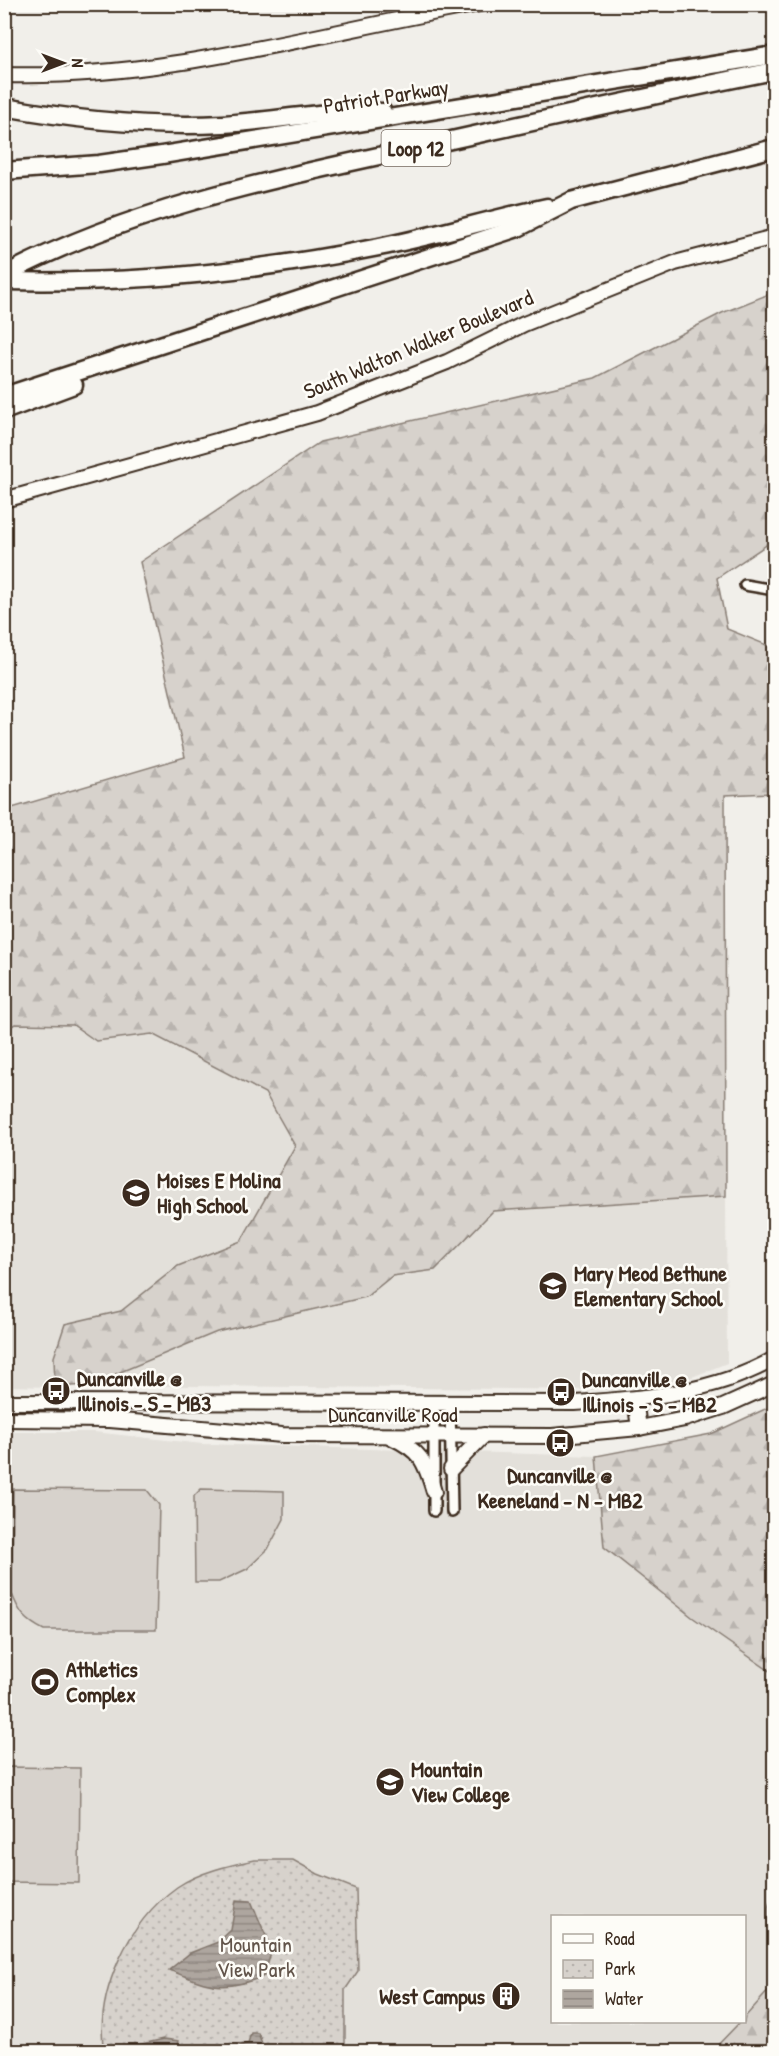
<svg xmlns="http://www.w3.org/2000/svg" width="779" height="2056" font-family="'Patrick Hand',sans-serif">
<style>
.built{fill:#e3e0da}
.forest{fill:url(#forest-firs);stroke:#897e75;stroke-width:1.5}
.park{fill:url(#park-dots);stroke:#897e75;stroke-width:1.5}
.pitch{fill:#d7d2cc;stroke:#897e75;stroke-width:1.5}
.water{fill:url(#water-rules);stroke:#80746b;stroke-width:1.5}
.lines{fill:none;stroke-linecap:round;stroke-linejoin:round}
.minor-casing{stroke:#3b2a1e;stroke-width:14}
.secondary-casing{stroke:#3b2a1e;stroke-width:18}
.motorway-casing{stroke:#3b2a1e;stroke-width:21}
.minor{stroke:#fdfcf7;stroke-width:9}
.secondary{stroke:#fdfcf7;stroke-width:14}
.motorway{stroke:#fdfcf7;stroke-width:16}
.labels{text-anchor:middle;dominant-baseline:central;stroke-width:5;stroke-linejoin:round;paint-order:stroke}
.shield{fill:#fdfcf7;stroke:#75695f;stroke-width:1.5}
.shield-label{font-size:21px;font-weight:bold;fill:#3b2a1e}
.street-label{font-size:22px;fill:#3b2a1e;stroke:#fdfcf7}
.poi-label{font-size:22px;font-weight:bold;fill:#3b2a1e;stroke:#fdfcf7;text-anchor:start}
.park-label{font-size:22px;fill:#62544a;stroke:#fdfcf7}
</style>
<defs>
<pattern id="forest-firs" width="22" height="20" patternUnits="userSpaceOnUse" patternTransform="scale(1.5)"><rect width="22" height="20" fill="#d7d2cc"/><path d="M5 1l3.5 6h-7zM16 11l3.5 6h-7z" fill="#b9b4af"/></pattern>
<pattern id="park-dots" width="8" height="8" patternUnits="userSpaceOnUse" patternTransform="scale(1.5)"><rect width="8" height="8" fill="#d7d2cc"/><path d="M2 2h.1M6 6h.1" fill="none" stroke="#b9b4af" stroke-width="1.8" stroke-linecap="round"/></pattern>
<pattern id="water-rules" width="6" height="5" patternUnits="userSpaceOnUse" patternTransform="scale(1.5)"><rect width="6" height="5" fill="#aea69f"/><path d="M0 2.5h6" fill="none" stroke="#8f8781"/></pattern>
</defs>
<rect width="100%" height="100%" fill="#f1efea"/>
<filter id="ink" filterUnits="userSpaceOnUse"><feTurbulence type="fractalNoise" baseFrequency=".0167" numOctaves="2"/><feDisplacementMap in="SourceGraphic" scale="12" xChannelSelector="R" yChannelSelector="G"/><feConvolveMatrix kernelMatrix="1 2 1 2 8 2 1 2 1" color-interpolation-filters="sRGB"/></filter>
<g filter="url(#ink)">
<g class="built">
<polygon points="15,1024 73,1025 96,1041 152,1034 265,1093 295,1145 241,1241 178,1266 121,1311 66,1324 54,1357 55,1387 5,1386 5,1030"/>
<polygon points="726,1196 727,1363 687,1379 614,1390 89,1385 217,1332 366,1297 392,1276 435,1270 493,1211"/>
<polygon points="5,1432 94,1432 202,1444 596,1456 604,1547 692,1617 774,1674 774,1890 768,1908 769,1990 745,2017 744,1916 552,1916 552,2022 740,2022 712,2051 5,2052"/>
</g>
<g class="forest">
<polygon points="774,292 774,540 717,578 727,629 774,648 774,793 725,795 726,1196 493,1211 435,1270 392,1276 366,1297 217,1332 89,1385 55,1387 54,1357 65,1324 121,1311 178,1266 241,1241 295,1146 265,1093 152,1034 96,1041 73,1025 15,1024 5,1030 5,810 185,757 140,562 320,442 595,378 722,313"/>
<polygon points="774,1405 774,1674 692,1617 604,1547 596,1456 711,1434"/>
<polygon points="774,1890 774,2051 712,2051 740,2022 744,2022 745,2017 769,1990 768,1908"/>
</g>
<path class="park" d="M255,1860H293L318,1874L356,1889L358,1971L345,1990V2051L104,2052C94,1993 129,1921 177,1887C199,1872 230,1865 255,1860Z"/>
<g class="pitch">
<path d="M13,1489L147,1490L159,1505L156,1630H44C26,1621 19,1613 12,1594Z"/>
<polygon points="201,1489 284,1491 284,1519 268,1549 247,1569 219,1582 195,1582 194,1496"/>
<polygon points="5,1767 80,1768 79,1883 5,1882"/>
</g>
<g class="water">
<path d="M236,1900L251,1901L272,1950L264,1976C223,1993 209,1986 169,1970L190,1953L218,1942L231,1930Z"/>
<polygon points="251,2033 258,2033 265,2051 226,2051 248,2043"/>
<polygon points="164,2039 179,2041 177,2051 111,2051"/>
</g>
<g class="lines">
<g class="minor-casing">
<g id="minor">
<polyline points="745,585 774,590"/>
<polyline points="450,1401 452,1512"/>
<polyline points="434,1402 434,1511"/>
</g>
</g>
<g class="secondary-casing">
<g id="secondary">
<path d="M4,75C165,80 323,31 480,4"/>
<polyline points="4,500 317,413 447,362 524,324 675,263 774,237"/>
<polyline points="635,1399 639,1428"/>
<path d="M4,1402L575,1403C643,1399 714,1393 774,1359"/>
<polyline points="4,1419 110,1420 282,1435 552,1436 639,1428 685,1419 723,1407 774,1384"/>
<path d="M391,1437C421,1451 425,1461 434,1492"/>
<polyline points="451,1469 484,1435"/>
</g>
</g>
<g class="motorway-casing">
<g id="motorway">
<path d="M4,107C77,120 149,128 223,124C277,121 329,109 383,112"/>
<polyline points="4,171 99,164 162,155 774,55"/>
<path d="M4,275C130,209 269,180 406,150C529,123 651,95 774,71"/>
<path d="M4,281C131,284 255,272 379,247C435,236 490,219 547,207"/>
<polyline points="4,396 518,228 571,201 774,148"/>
<polyline points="4,411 74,385"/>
</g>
</g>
<use href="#minor" class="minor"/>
<use href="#secondary" class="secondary"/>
<use href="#motorway" class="motorway"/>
</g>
</g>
<defs>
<g id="school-disc" transform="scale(1.5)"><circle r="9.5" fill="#3b2a1e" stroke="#fdfcf7"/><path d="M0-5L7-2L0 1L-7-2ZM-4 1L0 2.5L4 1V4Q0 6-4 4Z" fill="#fff"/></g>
<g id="bus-disc" transform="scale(1.5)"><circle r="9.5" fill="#3b2a1e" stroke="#fdfcf7"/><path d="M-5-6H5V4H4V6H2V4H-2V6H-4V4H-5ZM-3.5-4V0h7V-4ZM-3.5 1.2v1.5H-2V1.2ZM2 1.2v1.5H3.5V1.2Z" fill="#fff"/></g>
<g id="stadium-disc" transform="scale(1.5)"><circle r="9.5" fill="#3b2a1e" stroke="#fdfcf7"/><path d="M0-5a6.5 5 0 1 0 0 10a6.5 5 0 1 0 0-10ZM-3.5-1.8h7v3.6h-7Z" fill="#fff"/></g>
<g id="university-disc" transform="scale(1.5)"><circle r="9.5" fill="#3b2a1e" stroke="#fdfcf7"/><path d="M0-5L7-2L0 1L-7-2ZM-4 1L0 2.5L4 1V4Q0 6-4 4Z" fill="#fff"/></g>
<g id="building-disc" transform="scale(1.5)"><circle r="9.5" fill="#3b2a1e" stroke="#fdfcf7"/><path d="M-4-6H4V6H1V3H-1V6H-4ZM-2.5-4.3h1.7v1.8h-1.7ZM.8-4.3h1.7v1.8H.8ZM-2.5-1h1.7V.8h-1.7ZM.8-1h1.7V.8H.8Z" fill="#fff"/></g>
</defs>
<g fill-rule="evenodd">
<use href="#school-disc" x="136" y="1193"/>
<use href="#school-disc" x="553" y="1286"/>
<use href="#bus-disc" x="56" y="1391"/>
<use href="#bus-disc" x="561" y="1392"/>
<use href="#bus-disc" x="560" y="1443"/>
<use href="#stadium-disc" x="45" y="1682"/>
<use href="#university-disc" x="390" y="1782"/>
<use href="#building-disc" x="506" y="1996"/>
</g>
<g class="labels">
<rect class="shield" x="381.5" y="130" width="69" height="36" rx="4.5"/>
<g class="shield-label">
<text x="416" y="148">Loop 12</text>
</g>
<g class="street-label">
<text transform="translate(386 96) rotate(-9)">Patriot Parkway</text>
<text transform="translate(418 344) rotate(-23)">South Walton Walker Boulevard</text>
<text x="393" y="1414">Duncanville Road</text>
</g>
<g class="poi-label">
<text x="157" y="1180">Moises E Molina<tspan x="157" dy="25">High School</tspan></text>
<text x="574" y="1273">Mary Meod Bethune<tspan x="574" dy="25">Elementary School</tspan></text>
<text x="77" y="1378">Duncanville @<tspan x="77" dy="25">Illinois - S - MB3</tspan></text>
<text x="582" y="1379">Duncanville @<tspan x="582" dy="25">Illinois - S - MB2</tspan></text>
<text x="560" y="1475" text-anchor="middle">Duncanville @<tspan x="560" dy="25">Keeneland - N - MB2</tspan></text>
<text x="66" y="1669">Athletics<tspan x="66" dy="25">Complex</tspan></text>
<text x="411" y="1769">Mountain<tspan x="411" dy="25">View College</tspan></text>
<text x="485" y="1996" text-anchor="end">West Campus</text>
</g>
<g class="park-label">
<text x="256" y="1944">Mountain<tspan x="256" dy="25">View Park</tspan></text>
</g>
</g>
<rect width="779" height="2056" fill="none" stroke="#fdfcf7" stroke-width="24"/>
<rect x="12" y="12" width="755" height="2032" fill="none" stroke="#3b2a1e" stroke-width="2" filter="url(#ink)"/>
<rect x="551" y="1915" width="195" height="108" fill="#fdfcf7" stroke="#afa8a0" stroke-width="1.5"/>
<rect x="563" y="1934" width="30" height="9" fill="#fdfcf7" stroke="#afa8a0" stroke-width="1.5"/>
<text x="605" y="1945" font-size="18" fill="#3b2a1e">Road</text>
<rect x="563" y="1960" width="30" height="18" fill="url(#park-dots)" stroke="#afa8a0" stroke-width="1.5"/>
<text x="605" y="1975" font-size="18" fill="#3b2a1e">Park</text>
<rect x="563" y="1990" width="30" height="18" fill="url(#water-rules)" stroke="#afa8a0" stroke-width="1.5"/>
<text x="605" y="2005" font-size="18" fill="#3b2a1e">Water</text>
<g transform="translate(63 63) rotate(90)" stroke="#fdfcf7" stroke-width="4.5" paint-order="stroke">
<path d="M0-4.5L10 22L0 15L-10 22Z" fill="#3b2a1e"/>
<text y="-9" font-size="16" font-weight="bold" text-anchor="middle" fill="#3b2a1e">N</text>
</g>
</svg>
